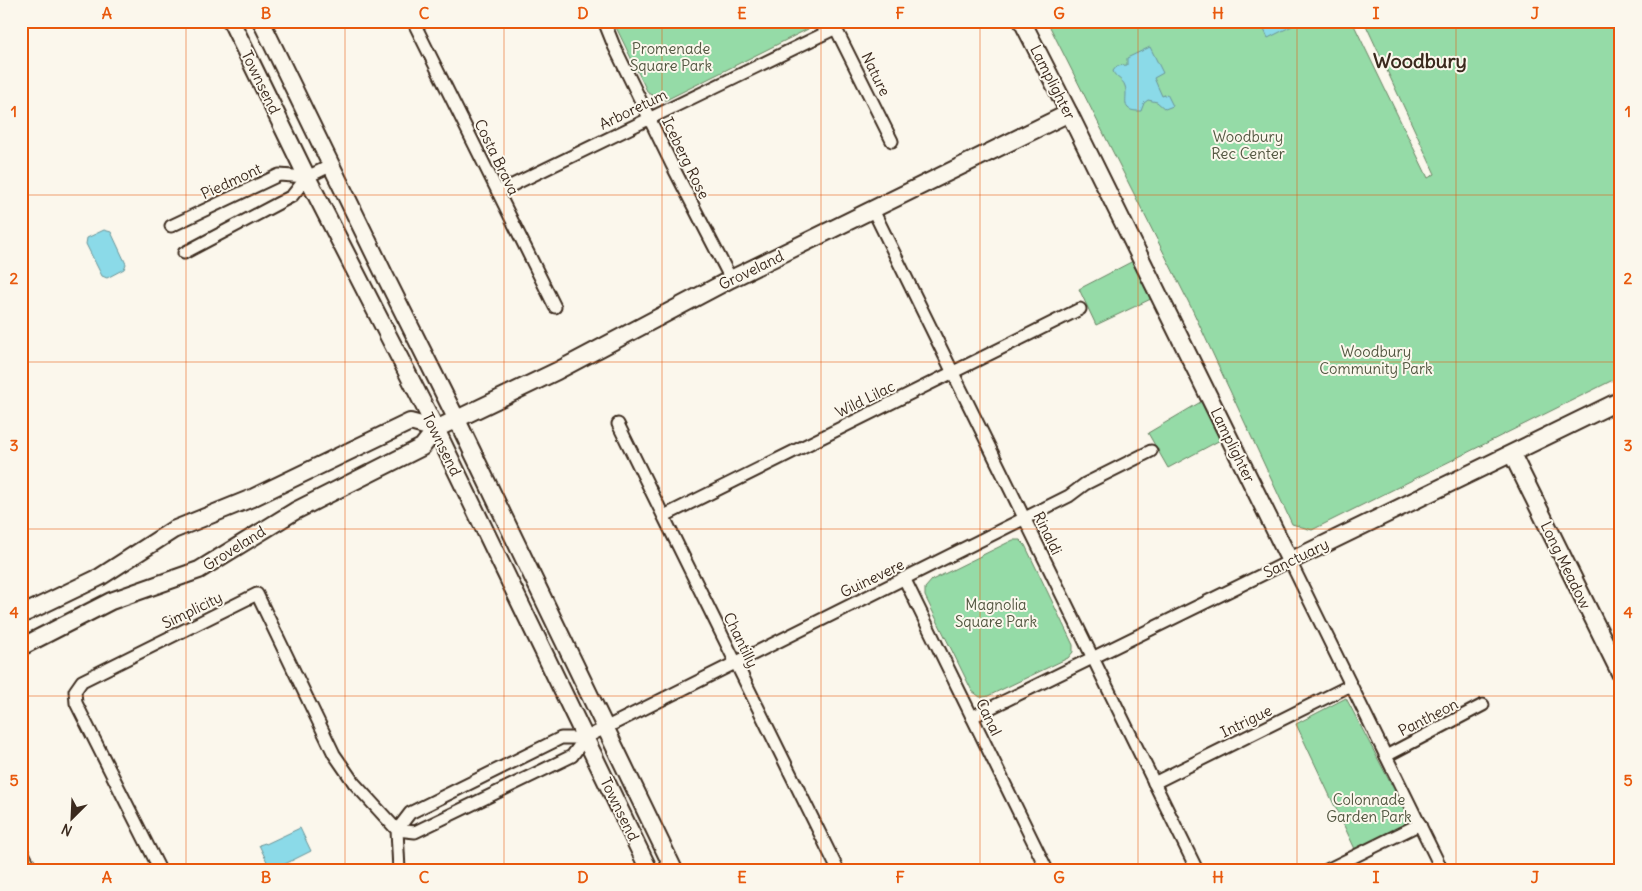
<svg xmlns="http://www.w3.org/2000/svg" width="1642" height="891" font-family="Delius,sans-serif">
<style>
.green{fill:#95dba7;stroke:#688262}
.water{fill:#8bdae8;stroke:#6b9497}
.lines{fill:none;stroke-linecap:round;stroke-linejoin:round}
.street-casing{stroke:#3b2a1e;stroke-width:15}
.secondary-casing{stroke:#3b2a1e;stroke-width:20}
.primary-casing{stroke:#3b2a1e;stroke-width:21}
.street{stroke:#fbf7ec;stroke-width:11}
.secondary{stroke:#fbf7ec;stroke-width:16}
.primary{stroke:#f8deab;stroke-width:18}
.grid{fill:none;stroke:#e8590c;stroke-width:1;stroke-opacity:0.55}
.labels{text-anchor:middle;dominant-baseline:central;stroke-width:4;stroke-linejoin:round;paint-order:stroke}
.park-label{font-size:15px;fill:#525640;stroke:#fbf7ec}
.street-label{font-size:15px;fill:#3b2a1e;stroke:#fbf7ec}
.district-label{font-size:20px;font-weight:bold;fill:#3b2a1e;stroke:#fbf7ec}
.neatline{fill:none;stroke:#e8590c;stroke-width:2}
.grid-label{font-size:16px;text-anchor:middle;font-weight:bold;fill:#e8590c}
</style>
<rect width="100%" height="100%" fill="#fbf7ec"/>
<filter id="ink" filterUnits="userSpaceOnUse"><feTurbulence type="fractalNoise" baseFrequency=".02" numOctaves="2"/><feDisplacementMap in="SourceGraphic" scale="10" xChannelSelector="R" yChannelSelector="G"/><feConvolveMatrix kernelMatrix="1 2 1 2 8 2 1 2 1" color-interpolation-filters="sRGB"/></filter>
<g filter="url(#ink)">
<g class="green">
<polygon points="613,21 814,21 808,29 666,100 659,99 648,93"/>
<polygon points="1047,21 1352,21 1428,178 1435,174 1364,21 1621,21 1621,376 1312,530 1292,524 1192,309"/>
<polygon points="1135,260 1155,297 1096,325 1079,289"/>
<polygon points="1204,400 1224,438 1168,468 1148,433"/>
<polygon points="1013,540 1020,540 1025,545 1073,645 1073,652 1068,658 986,697 980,697 972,691 925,596 925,588 932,580"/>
<polygon points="1346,698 1412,824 1355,849 1296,724"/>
</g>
<g class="water">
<polygon points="1260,21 1302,21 1268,38"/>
<path d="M1150,47L1163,73L1154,78L1162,96L1167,94L1173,106L1165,109L1157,102L1148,100L1144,103L1141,111C1118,112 1129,98 1125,86C1123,79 1115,78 1113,71L1117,66L1127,65V58Z"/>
<polygon points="104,230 111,232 126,264 124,269 107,278 102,276 86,244 87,238"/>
<polygon points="300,828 311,851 277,868 276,870 271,870 259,845 265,843 266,844"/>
</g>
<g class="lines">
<g class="street-casing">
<g id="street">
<polyline points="413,21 555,307"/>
<polyline points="604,21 614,46 672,165 731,279"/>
<polyline points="833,23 892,141"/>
<polyline points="498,192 836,28"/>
<polyline points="873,210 1197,870"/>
<polyline points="171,226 279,175 307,177"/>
<polyline points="184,253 292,196 307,177 332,165"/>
<polyline points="618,424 838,870"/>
<polyline points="664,516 1080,309"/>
<polyline points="904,578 1047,870"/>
<polyline points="972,717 1290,561 1442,870"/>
<polyline points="1386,756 1483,705"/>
<polyline points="1154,783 1351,685"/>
<polyline points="397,830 410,813 561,738 585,738 1069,496 1085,484 1151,451"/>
<polyline points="397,830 415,832 572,756 585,738"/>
<polyline points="160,870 76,703 75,691 82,681 257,594 334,754 354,783 397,830 399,870"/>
<polyline points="1327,870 1420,824"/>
</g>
</g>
<g class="secondary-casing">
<g id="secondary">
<polyline points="231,21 307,177 436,429 649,870"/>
<polyline points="261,21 385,276 457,420 674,870"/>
<polyline points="1022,21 1069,113 1290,561 1621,400"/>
<polyline points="1512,454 1621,675"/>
<polyline points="21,615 100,577 173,530 252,498 410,422 436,429"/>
<polyline points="21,647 111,601 199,570 295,511 422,447 436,429 557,371 731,279 1069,113"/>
</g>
</g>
<g class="primary-casing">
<polyline id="primary" points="21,856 28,870"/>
</g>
<use href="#street" class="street"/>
<use href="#secondary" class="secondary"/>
<use href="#primary" class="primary"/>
</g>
</g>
<path class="grid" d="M186,21V870M345,21V870M504,21V870M662,21V870M821,21V870M980,21V870M1138,21V870M1297,21V870M1456,21V870M21,195H1621M21,362H1621M21,529H1621M21,696H1621"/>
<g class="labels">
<g class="park-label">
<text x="671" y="48">Promenade<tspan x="671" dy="17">Square Park</tspan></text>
<text x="1248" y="136">Woodbury<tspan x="1248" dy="17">Rec Center</tspan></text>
<text x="1376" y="351">Woodbury<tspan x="1376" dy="17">Community Park</tspan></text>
<text x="996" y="604">Magnolia<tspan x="996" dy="17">Square Park</tspan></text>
<text x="1369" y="799">Colonnade<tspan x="1369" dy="17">Garden Park</tspan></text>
</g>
<g class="street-label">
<text transform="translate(876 74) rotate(64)">Nature</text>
<text transform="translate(261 82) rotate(64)">Townsend</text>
<text transform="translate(1053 82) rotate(63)">Lamplighter</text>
<text transform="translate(633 109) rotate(-26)">Arboretum</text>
<text transform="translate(497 157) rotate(64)">Costa Brava</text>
<text transform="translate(686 158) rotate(64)">Iceberg Rose</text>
<text transform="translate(231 181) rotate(-25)">Piedmont</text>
<text transform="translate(751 270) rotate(-26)">Groveland</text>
<text transform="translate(865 399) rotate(-26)">Wild Lilac</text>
<text transform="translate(442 444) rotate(64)">Townsend</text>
<text transform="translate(1233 445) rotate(64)">Lamplighter</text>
<text transform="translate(1048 533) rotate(64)">Rinaldi</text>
<text transform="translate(234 548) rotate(-32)">Groveland</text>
<text transform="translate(1296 558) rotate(-26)">Sanctuary</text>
<text transform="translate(1566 565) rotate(64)">Long Meadow</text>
<text transform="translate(872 578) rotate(-26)">Guinevere</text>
<text transform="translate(192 610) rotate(-26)">Simplicity</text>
<text transform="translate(741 640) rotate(64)">Chantilly</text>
<text transform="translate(989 717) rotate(64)">Canal</text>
<text transform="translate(1428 717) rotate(-27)">Pantheon</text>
<text transform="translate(1246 721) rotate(-26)">Intrigue</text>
<text transform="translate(620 809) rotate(64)">Townsend</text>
</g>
<g class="district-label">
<text x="1420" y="60">Woodbury</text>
</g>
</g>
<rect width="1642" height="891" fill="none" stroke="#fbf7ec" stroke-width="55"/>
<g transform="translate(72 818) rotate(204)" stroke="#fbf7ec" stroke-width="4" paint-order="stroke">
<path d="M0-4L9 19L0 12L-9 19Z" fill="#3b2a1e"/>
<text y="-8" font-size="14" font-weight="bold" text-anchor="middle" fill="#3b2a1e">N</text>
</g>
<rect x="28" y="28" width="1586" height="836" class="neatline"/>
<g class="grid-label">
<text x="107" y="19">A</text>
<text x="266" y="19">B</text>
<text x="424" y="19">C</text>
<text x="583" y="19">D</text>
<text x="742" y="19">E</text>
<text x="900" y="19">F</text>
<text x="1059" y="19">G</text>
<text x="1218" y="19">H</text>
<text x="1376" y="19">I</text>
<text x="1535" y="19">J</text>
<text x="14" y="117">1</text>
<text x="1628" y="117">1</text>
<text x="14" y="284">2</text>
<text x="1628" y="284">2</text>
<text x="14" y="451">3</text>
<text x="1628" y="451">3</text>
<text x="14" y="618">4</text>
<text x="1628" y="618">4</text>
<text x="14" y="786">5</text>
<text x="1628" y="786">5</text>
<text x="107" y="883">A</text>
<text x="266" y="883">B</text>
<text x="424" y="883">C</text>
<text x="583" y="883">D</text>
<text x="742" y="883">E</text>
<text x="900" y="883">F</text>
<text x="1059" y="883">G</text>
<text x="1218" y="883">H</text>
<text x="1376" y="883">I</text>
<text x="1535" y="883">J</text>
</g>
</svg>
